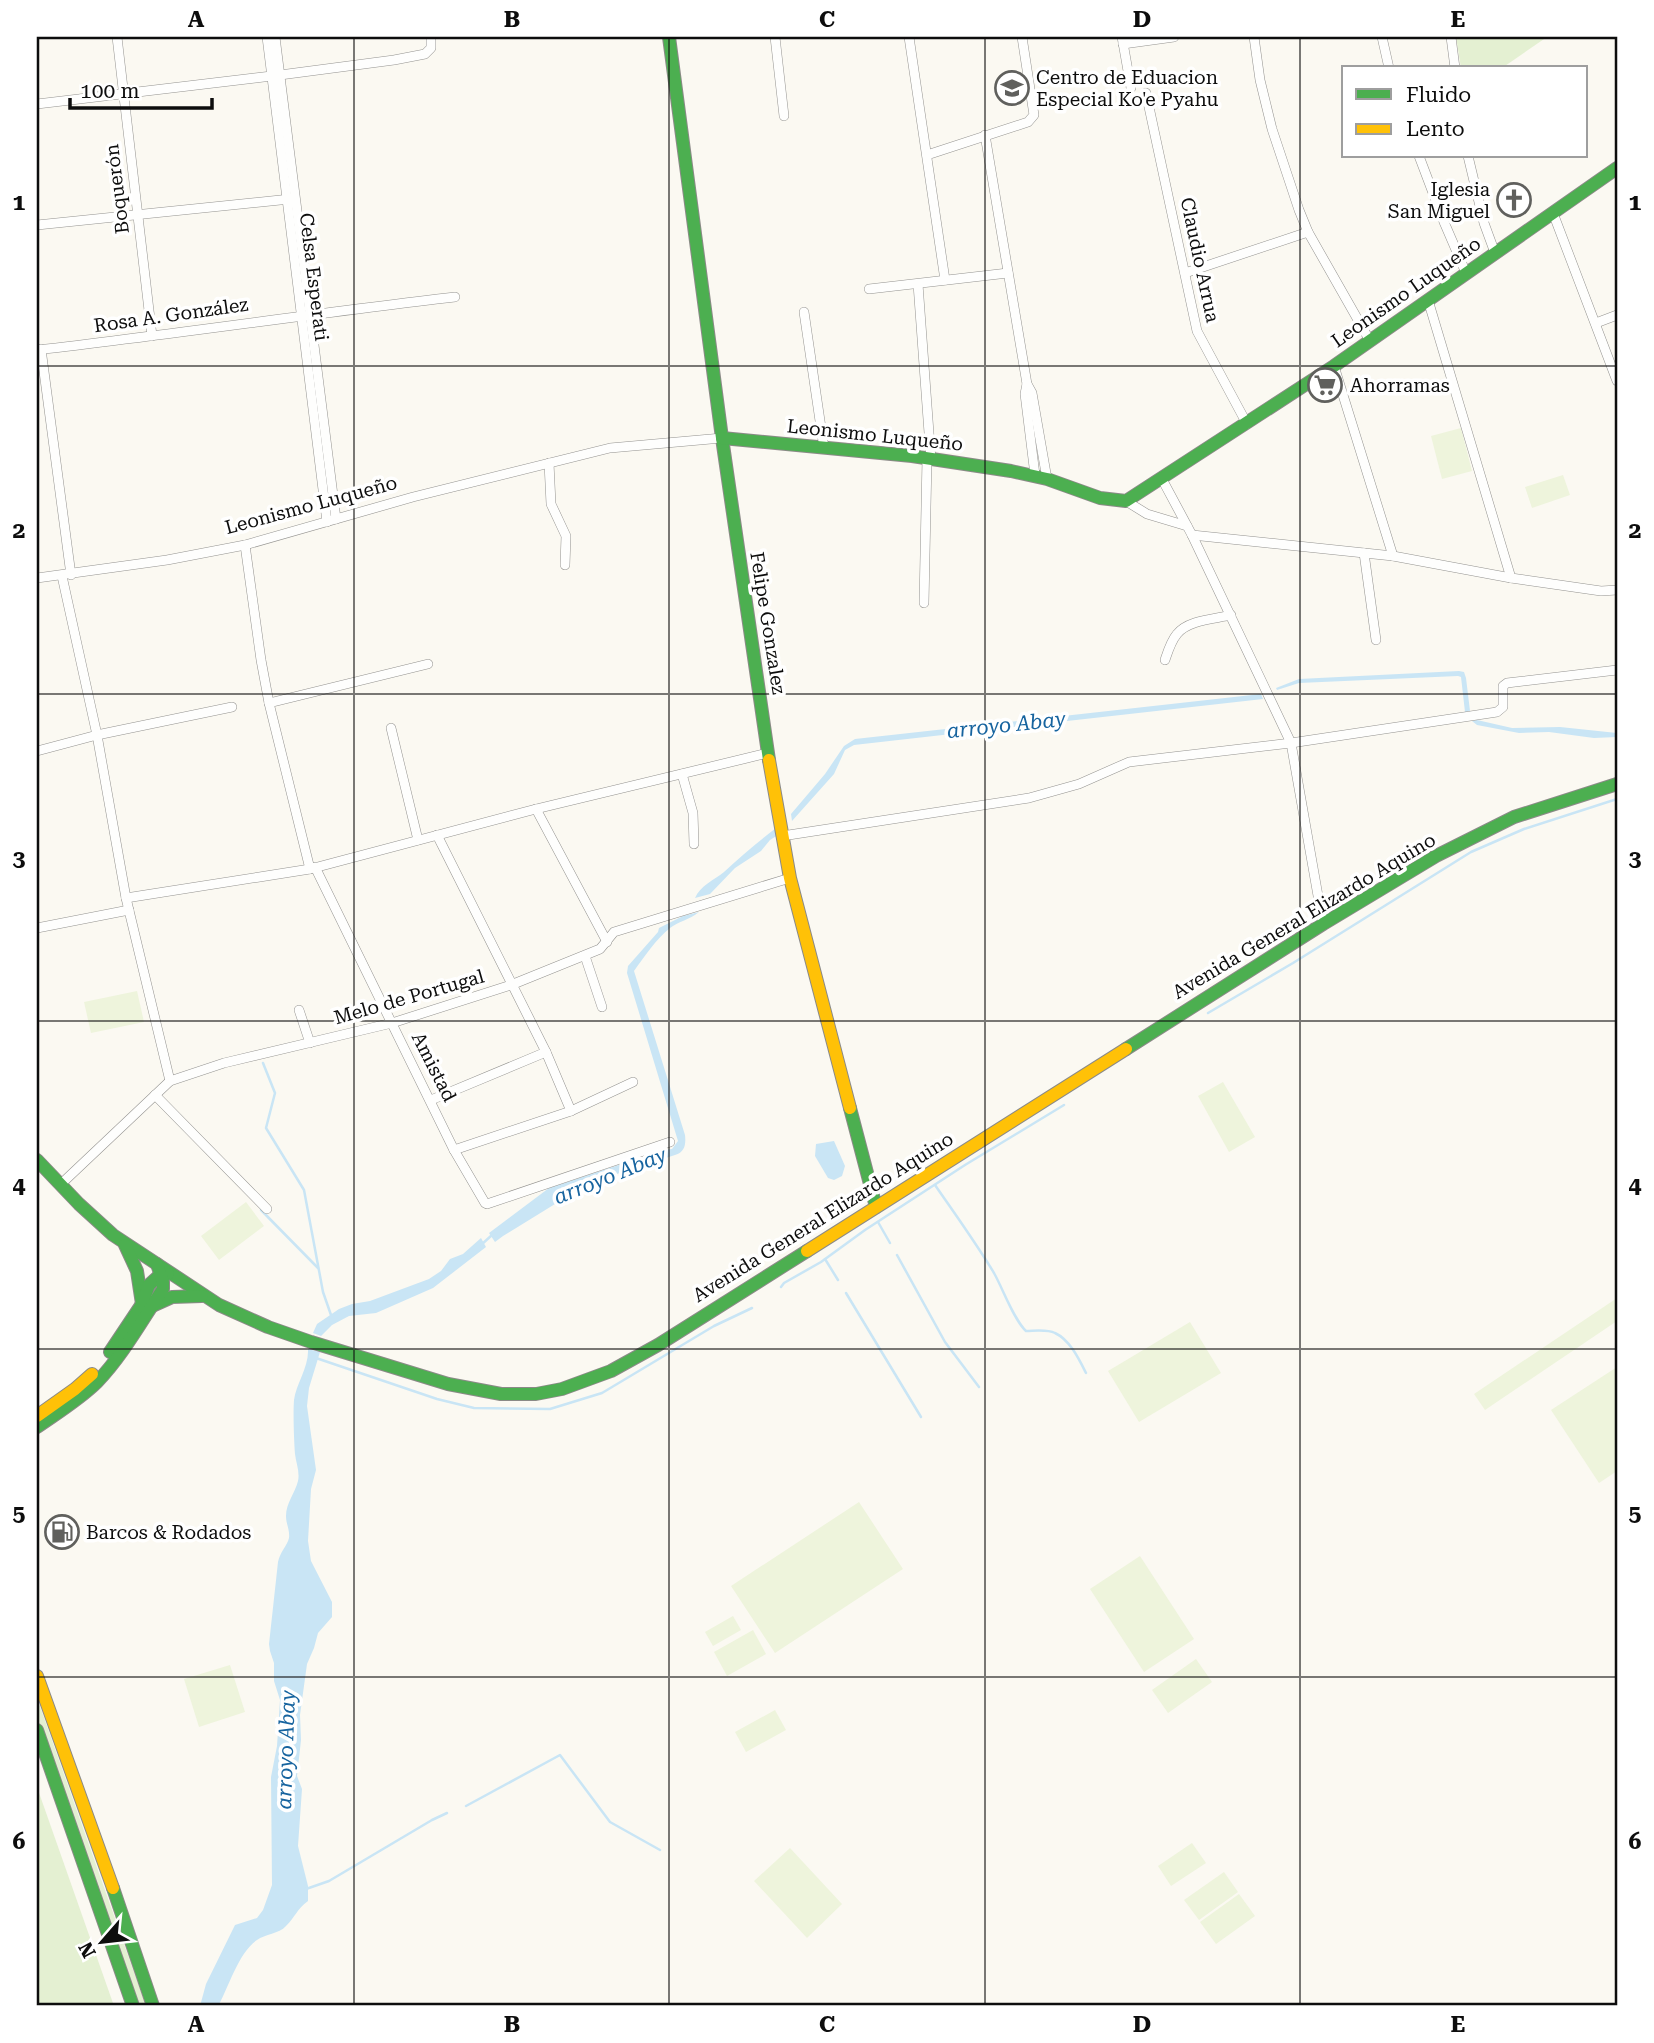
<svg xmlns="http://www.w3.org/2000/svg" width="1654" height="2043" font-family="'Roboto Serif',serif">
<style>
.green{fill:#e4f0d2}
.pitch{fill:#eef4dc}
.water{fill:#c9e5f5}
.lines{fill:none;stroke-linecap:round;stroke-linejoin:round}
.stream{stroke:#c9e5f5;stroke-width:2.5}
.street-casing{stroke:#949390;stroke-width:10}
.fast-casing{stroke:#8b8a87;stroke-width:14}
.slow-casing{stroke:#8b8a87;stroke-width:14}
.street{stroke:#fefefd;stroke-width:9}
.fast{stroke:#4caf50;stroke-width:12}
.slow{stroke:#ffc107;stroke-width:12}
.grid{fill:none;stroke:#0d0d0d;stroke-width:2;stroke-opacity:0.55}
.labels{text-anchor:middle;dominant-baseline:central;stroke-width:7;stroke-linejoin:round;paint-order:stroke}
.poi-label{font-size:19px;fill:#0d0d0d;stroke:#fff;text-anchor:start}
.street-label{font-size:19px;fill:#0d0d0d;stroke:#fff}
.water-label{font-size:21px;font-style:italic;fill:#17649f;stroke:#fff}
.neatline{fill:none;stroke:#0d0d0d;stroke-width:2.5}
.grid-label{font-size:23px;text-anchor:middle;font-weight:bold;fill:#0d0d0d}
</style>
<rect width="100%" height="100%" fill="#fbf9f2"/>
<g class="green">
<polygon points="1456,37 1547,37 1502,68 1461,68"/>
<polygon points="37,1698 146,2006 139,2006 37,1717"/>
<polygon points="37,1787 114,2006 37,2006"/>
</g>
<g class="pitch">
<polygon points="1461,428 1472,471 1442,479 1431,436"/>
<polygon points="1563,475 1570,495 1532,508 1525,487"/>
<polygon points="137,991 144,1022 91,1033 84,1002"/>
<polygon points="1223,1082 1255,1137 1229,1152 1198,1096"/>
<polygon points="246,1202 264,1226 219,1260 201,1236"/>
<polygon points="1617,1298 1617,1321 1485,1410 1474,1394"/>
<polygon points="1190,1322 1221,1373 1139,1422 1108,1371"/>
<polygon points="1617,1367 1617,1471 1599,1483 1551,1410"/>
<polygon points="859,1502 903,1569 775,1653 731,1586"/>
<polygon points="1140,1556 1194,1639 1144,1672 1090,1589"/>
<polygon points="733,1616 741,1630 713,1646 705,1632"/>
<polygon points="753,1630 766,1654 727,1676 714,1652"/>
<polygon points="1196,1659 1212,1682 1168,1713 1152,1690"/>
<polygon points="230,1665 245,1712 199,1727 184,1679"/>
<polygon points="775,1710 786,1730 746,1752 735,1732"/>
<polygon points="1192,1843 1206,1863 1171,1886 1158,1866"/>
<polygon points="790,1848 842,1904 807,1938 754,1881"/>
<polygon points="1224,1872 1238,1892 1199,1920 1184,1900"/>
<polygon points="1239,1894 1255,1916 1216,1944 1200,1922"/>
</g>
<g class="water">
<polygon points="1459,671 1464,672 1466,678 1470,711 1465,712 1461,677 1458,676 1299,683 1277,690 1276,688 1299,679"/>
<polygon points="1261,694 1263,699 854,745 845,750 834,774 792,821 791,814 825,774 844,746 855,739"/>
<polygon points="1477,720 1512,728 1560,727 1617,733 1617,737 1594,738 1549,732 1519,733 1477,725 1472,721"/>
<path d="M776,828L778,835L770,840L761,851L735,868L710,894L695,898C700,886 714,880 724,872C741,856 758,842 776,828Z"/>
<path d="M699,912C689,920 679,921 670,928C656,939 644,957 634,971L685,1135C686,1144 685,1152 675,1155L577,1187L568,1196L503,1236L495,1242L489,1233L549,1188L664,1150L672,1149L678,1141L627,973L628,966L658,932L659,928L683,916Z"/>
<polygon points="834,1141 845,1166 842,1176 834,1180 828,1178 815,1156 816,1144"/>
<polygon points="481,1238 486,1247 433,1288 376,1313 349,1316 332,1325 321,1336 313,1333 317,1324 339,1309 352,1304 370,1301 429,1279 441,1271 450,1259 463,1254"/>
<path d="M308,1349L320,1352L309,1388L307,1406L316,1470L311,1489L308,1541L311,1561L332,1602V1617L318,1633L314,1648L307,1664L300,1715L301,1740L297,1776L302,1789L298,1846L308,1886V1901C297,1909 295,1917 286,1926C279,1934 265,1934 257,1940C238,1953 229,1987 218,2006H200L206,1984L235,1925L257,1918L263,1910L272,1885L271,1777L277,1746L280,1700L274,1681V1663L270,1651L269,1644L278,1562C280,1552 287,1546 289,1538C290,1530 286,1524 286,1516C286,1503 295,1493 298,1481C300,1472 296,1463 295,1454C294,1440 293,1414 294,1400C296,1384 309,1367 308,1349Z"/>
</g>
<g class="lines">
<g class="stream">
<polyline points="1208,1013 1293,963 1471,852 1524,829 1617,799"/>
<polyline points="263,1063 275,1093 266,1128 304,1190 323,1292 331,1315"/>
<path d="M935,1185C955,1214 976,1243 994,1273C1003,1289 1014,1320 1026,1331C1034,1331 1047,1329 1055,1333C1070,1340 1079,1359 1086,1373"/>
<polyline points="261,1210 318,1268"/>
<polyline points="878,1222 890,1243"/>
<polyline points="481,1245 492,1235"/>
<polyline points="897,1255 945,1342 979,1387"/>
<polyline points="825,1259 838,1280"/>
<polyline points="781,1287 784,1283 821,1262 865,1230 965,1165 1064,1105"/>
<polyline points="846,1293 921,1417"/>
<polyline points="316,1358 437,1399 474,1408 550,1409 602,1393 714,1326 752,1308"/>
<polyline points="466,1806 560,1755 610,1822 660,1850"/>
<polyline points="306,1889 329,1881 432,1820 447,1813"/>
</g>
<g class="street-casing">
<g id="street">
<polyline points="117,37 152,336"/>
<polyline points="267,37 327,522"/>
<polyline points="275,37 336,519"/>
<polyline points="775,37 784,116"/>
<polyline points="909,37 945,280"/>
<polyline points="1122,37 1131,88"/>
<polyline points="1254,37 1260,80 1272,129 1299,210 1308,232 1370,341"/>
<polyline points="1382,37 1389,68"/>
<polyline points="1451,37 1455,68"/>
<polyline points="1123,44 1174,37"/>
<polyline points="1146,93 1197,331 1247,424"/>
<polyline points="37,104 280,75 394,60 425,54 431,48 431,37"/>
<polyline points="985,135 1027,384 1032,393 1047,479"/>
<polyline points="927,155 1028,122 1034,115 1022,37"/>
<polyline points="1419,156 1444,222 1466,273"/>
<polyline points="1468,156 1484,223 1495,253"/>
<polyline points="1553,213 1617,381"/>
<polyline points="37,225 290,199"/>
<polyline points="1185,273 1308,232"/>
<polyline points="918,284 931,460"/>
<polyline points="869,289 1008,273"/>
<polyline points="1428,300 1511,578"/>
<polyline points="804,312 824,448"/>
<polyline points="1596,323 1617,315"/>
<polyline points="41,349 71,575"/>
<path d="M37,350C177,334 316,313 455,297"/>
<polyline points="1334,366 1393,556"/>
<polyline points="1027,384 1025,394 1035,475"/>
<polyline points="549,463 551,504 566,536 565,565"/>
<polyline points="1162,479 1192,535 1291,743 1323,924"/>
<polyline points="1126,501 1147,514 1187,526"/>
<polyline points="1192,535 1393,556 1511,578 1601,591 1617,590"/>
<polyline points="245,545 261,660 269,703 310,869"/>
<polyline points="1364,553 1376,640"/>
<polyline points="62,576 97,735 126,898 170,1081"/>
<polyline points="37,578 167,560 245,545 413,497 610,448 722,438"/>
<polyline points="924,603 927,459"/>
<path d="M1165,660C1168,651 1171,641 1177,634C1188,620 1215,619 1231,615"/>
<polyline points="269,703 428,664"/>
<polyline points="391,728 418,840"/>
<polyline points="37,751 97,735 232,707"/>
<polyline points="682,774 693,813 694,844"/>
<polyline points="536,809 607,942"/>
<polyline points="437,835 546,1052 571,1111"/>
<polyline points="782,836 1029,798 1079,784 1129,762 1291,743 1497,712 1503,707 1503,686 1507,683 1617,670"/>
<polyline points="315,867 454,1150 485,1203 487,1204 670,1142"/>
<polyline points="126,898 310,869 536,809 768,753"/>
<polyline points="37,928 129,910"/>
<polyline points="585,956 602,1007"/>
<polyline points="299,1010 310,1043"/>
<polyline points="155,1095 267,1209"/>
<polyline points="431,1100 546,1052"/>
<polyline points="454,1150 571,1111 633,1082"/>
<polyline points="60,1185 170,1081 224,1063 392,1023 511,985 600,949 614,932 790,878"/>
</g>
</g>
<g class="fast-casing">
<g id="fast">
<polyline points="669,37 722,438 769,760"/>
<polyline points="722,438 912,456 1011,471 1047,479 1100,498 1126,501 1334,366 1617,168"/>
<polyline points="1126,1049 1323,924 1436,856 1514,817 1617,784"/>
<polyline points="850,1108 876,1207"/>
<polyline points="37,1160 79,1204 113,1235 219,1305 268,1327 311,1342 448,1384 501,1394 536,1394 562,1389 611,1371 658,1345 807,1251"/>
<polyline points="125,1245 137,1271 142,1304"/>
<polyline points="152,1306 172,1297 202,1296"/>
<polyline points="110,1352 142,1304 149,1285 161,1274 168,1274"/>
<path d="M37,1427C57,1413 80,1399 97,1382C123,1355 142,1320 163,1289V1282L157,1264"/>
<polyline points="37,1730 133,2006"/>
<polyline points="113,1888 153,2006"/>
</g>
</g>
<g class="slow-casing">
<g id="slow">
<polyline points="769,760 790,878 850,1108"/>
<polyline points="807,1251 1126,1049"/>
<polyline points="37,1416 75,1389 92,1374"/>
<polyline points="37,1676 113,1888"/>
</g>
</g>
<use href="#street" class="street"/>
<use href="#fast" class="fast"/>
<use href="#slow" class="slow"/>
</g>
<path class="grid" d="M354,37V2006M669,37V2006M985,37V2006M1300,37V2006M37,366H1617M37,694H1617M37,1021H1617M37,1349H1617M37,1677H1617"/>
<defs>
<g id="school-ring" transform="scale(1.75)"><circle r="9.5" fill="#fff" stroke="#60605d" stroke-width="1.5"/><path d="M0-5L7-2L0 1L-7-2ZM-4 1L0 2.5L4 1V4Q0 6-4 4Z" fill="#60605d"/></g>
<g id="church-ring" transform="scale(1.75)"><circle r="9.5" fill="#fff" stroke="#60605d" stroke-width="1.5"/><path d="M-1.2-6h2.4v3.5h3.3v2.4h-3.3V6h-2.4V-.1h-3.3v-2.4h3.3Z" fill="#60605d"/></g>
<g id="supermarket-ring" transform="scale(1.75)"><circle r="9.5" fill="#fff" stroke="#60605d" stroke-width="1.5"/><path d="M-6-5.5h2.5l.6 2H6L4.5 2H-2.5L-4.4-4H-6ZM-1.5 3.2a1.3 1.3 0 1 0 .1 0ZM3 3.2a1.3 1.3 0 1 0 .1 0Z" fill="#60605d"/></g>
<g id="fuel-ring" transform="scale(1.75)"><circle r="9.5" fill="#fff" stroke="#60605d" stroke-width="1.5"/><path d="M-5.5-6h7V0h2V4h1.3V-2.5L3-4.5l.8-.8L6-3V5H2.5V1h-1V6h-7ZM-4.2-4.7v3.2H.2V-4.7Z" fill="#60605d"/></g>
</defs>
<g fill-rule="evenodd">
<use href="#school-ring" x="1012" y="88"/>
<use href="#church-ring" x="1514" y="200"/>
<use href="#supermarket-ring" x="1325" y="385"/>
<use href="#fuel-ring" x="62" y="1532"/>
</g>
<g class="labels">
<g class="poi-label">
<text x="1036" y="77">Centro de Eduacion<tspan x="1036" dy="22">Especial Ko'e Pyahu</tspan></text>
<text x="1490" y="189" text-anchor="end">Iglesia<tspan x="1490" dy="22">San Miguel</tspan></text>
<text x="1350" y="385">Ahorramas</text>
<text x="86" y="1532">Barcos &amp; Rodados</text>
</g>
<g class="street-label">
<text transform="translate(117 189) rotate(-97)">Boquerón</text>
<text transform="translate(1200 260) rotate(78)">Claudio Arrua</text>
<text transform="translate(314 277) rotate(83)">Celsa Esperati</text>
<text transform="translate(1406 292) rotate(-35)">Leonismo Luqueño</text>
<text transform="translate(171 315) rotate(-8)">Rosa A. González</text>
<text transform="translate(875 435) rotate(6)">Leonismo Luqueño</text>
<text transform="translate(311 505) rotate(-15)">Leonismo Luqueño</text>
<text transform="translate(768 623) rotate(81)">Felipe Gonzalez</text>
<text transform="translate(1304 916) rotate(-31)">Avenida General Elizardo Aquino</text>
<text transform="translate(409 997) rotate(-16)">Melo de Portugal</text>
<text transform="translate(434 1067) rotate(63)">Amistad</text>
<text transform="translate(823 1217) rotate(-32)">Avenida General Elizardo Aquino</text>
</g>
<g class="water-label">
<text transform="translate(1006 725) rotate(-6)">arroyo Abay</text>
<text transform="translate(610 1176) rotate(-22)">arroyo Abay</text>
<text transform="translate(286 1750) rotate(-88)">arroyo Abay</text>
</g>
</g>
<rect width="1654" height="2043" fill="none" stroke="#ffffff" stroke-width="77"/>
<rect x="1342" y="66" width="245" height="91" fill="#ffffff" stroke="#9e9e9e" stroke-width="2"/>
<rect x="1356" y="89" width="35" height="10" fill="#4caf50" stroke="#9e9e9e" stroke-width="2"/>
<text x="1406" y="102" font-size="21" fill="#0d0d0d">Fluido</text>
<rect x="1356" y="124" width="35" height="10" fill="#ffc107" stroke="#9e9e9e" stroke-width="2"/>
<text x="1406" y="136" font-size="21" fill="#0d0d0d">Lento</text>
<g transform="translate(102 1942) rotate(242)" stroke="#ffffff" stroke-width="5" paint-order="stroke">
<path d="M0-5L12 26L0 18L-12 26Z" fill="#0d0d0d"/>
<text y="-10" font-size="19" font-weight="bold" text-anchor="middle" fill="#0d0d0d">N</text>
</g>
<path d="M70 98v10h142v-10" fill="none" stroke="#0d0d0d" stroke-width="3.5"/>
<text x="80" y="98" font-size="21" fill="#0d0d0d" stroke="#ffffff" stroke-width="5" paint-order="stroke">100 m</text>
<rect x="38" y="38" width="1578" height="1966" class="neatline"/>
<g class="grid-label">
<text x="196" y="27">A</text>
<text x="512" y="27">B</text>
<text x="827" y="27">C</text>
<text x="1142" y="27">D</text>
<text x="1458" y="27">E</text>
<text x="19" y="210">1</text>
<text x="1635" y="210">1</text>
<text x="19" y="538">2</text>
<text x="1635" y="538">2</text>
<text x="19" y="866">3</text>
<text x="1635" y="866">3</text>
<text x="19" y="1193">4</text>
<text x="1635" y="1193">4</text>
<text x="19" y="1521">5</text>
<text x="1635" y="1521">5</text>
<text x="19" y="1849">6</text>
<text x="1635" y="1849">6</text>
<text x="196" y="2032">A</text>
<text x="512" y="2032">B</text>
<text x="827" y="2032">C</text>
<text x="1142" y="2032">D</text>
<text x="1458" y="2032">E</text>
</g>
</svg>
